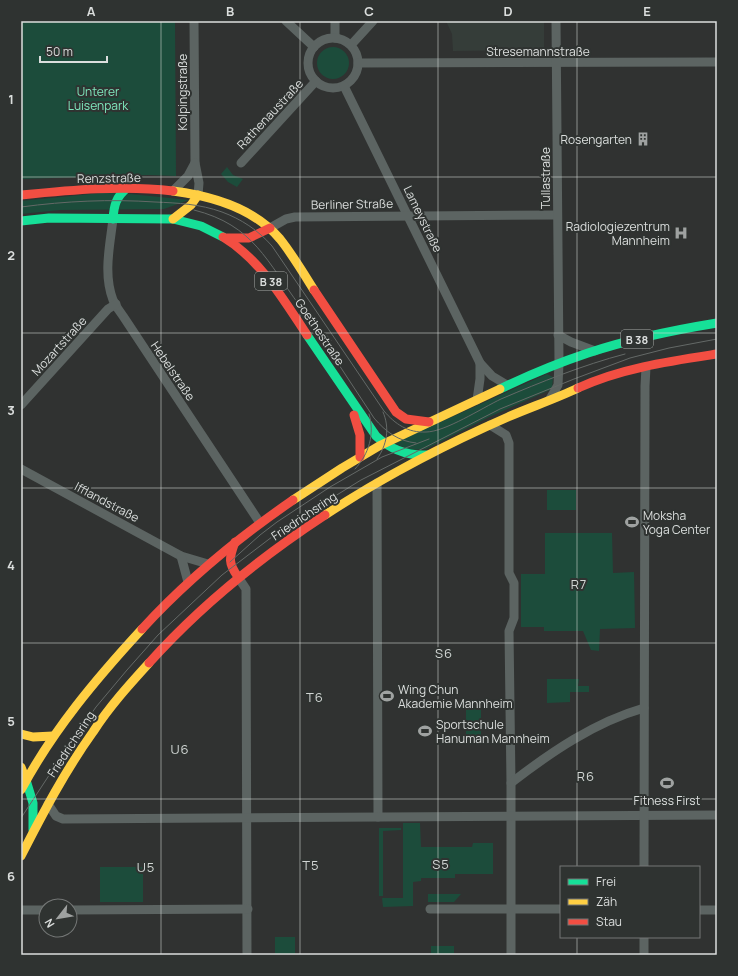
<svg xmlns="http://www.w3.org/2000/svg" width="738" height="976" font-family="Manrope,sans-serif">
<style>
.built{fill:#353d39}
.green{fill:#1c4c3b}
.lines{fill:none;stroke-linecap:round;stroke-linejoin:round}
.street{stroke:#5c6462;stroke-width:9}
.fast{stroke:#16e098;stroke-width:9}
.slow{stroke:#ffcf43;stroke-width:9}
.jam{stroke:#f24e42;stroke-width:9}
.tram{stroke:#646967;stroke-width:1}
.grid{fill:none;stroke:#dbdedd;stroke-width:1;stroke-opacity:0.55}
.labels{text-anchor:middle;dominant-baseline:central;stroke-width:4;stroke-linejoin:round;paint-order:stroke}
.shield{fill:#2f3331;stroke:#a7aba9;stroke-width:1}
.shield-label{font-size:11px;font-weight:bold;fill:#dbdedd}
.street-label{font-size:12px;fill:#dbdedd;stroke:#2f3331}
.park-label{font-size:12px;fill:#7fe9be;stroke:#2f3331}
.poi-label{font-size:12px;fill:#dbdedd;stroke:#2f3331;text-anchor:start}
.neighbourhood-label{font-size:13px;letter-spacing:1px;fill:#d2d6d4;stroke:#2f3331}
.neatline{fill:none;stroke:#dbdedd;stroke-width:1.5}
.grid-label{font-size:13px;text-anchor:middle;font-weight:bold;fill:#dbdedd}
</style>
<rect width="100%" height="100%" fill="#303231"/>
<polygon class="built" points="446,21 544,21 544,50 453,51 452,34"/>
<g class="green">
<polygon points="21,21 175,21 176,176 149,175 21,179"/>
<circle cx="333" cy="63" r="16"/>
<polygon points="227,167 233,175 243,179 237,187 228,182 221,174"/>
<polygon points="111,192 189,200 164,209 60,210 21,214 21,201"/>
<polygon points="547,374 553,377 552,389 489,417 426,449 411,450 394,443"/>
<rect x="547" y="490" width="29" height="20"/>
<polygon points="545,533 612,533 613,573 634,572 635,628 600,629 599,651 591,650 583,631 544,631 544,627 521,627 521,574 545,574"/>
<polygon points="547,679 579,679 578,686 589,686 589,692 570,692 570,702 547,703"/>
<rect x="466" y="705" width="15" height="32"/>
<polygon points="403,823 420,823 421,847 472,847 473,843 493,843 493,874 455,874 455,878 421,878 421,881 413,882 413,906 383,907 382,898 403,898"/>
<polygon points="379,828 401,828 401,830 383,831 383,896 379,896"/>
<rect x="100" y="867" width="43" height="35"/>
<polygon points="428,894 461,894 454,902 428,902"/>
<rect x="275" y="937" width="20" height="18"/>
<rect x="431" y="946" width="23" height="8"/>
</g>
<g class="lines">
<g class="street">
<polyline points="194,21 195,163 199,183 198,195"/>
<polyline points="286,21 314,47"/>
<polyline points="335,21 335,38"/>
<circle cx="333" cy="63" r="25"/>
<polyline points="351,45 373,21"/>
<polyline points="358,63 717,62"/>
<polyline points="344,86 480,363 492,376 507,385"/>
<polyline points="241,163 316,81"/>
<polyline points="173,191 188,176 195,163"/>
<path d="M113,219C110,245 103,274 113,300C116,306 119,311 123,316L260,523"/>
<polyline points="270,228 286,219 295,217 557,215"/>
<polyline points="558,335 571,342 595,351"/>
<polyline points="550,399 558,385 559,363 556,21"/>
<polyline points="477,400 480,379 480,363"/>
<polyline points="21,405 108,309 116,304"/>
<polyline points="490,425 506,435 509,443 509,573 514,583 514,618 509,631 511,783 511,955"/>
<polyline points="21,469 181,556 208,564"/>
<polyline points="377,483 378,817"/>
<polyline points="181,556 188,582"/>
<polyline points="238,577 246,589 247,955"/>
<path d="M511,783C551,752 595,722 644,708"/>
<polyline points="48,804 56,816 63,819 717,815"/>
<polyline points="644,867 645,386 646,367"/>
<polyline points="430,909 561,909"/>
<polyline points="21,910 46,910"/>
<polyline points="70,910 248,909"/>
<polyline points="699,910 717,910"/>
<polyline points="644,937 644,955"/>
</g>
<g class="fast">
<path d="M113,219C114,205 116,197 127,188"/>
<polyline points="21,221 49,218 173,219 201,226 223,237"/>
<path d="M307,335L376,436C391,450 407,456 427,455"/>
<path d="M500,389C529,375 558,363 588,353C630,339 674,330 717,323"/>
<polyline points="26,780 33,803 33,830"/>
</g>
<g class="slow">
<path d="M173,191C212,196 254,208 280,239C292,254 304,274 314,290"/>
<polyline points="173,219 191,205 198,195"/>
<polyline points="293,500 342,468 379,446 500,389"/>
<path d="M325,515C383,477 444,445 508,417C531,407 555,399 578,388"/>
<polyline points="21,734 33,737 53,736"/>
<polyline points="21,767 26,780"/>
<path d="M21,790C53,730 96,679 142,629"/>
<path d="M21,856C43,813 65,771 93,732C109,707 129,685 149,663"/>
</g>
<g class="jam">
<path d="M21,195C71,190 123,185 173,191"/>
<path d="M223,237C261,260 283,299 307,335"/>
<polyline points="227,238 249,238 270,228"/>
<polyline points="314,290 396,412 406,419 429,422"/>
<path d="M578,388C621,368 671,361 717,354"/>
<polyline points="354,415 360,435 360,457"/>
<path d="M235,542C229,558 228,563 238,577"/>
<path d="M142,629C187,580 238,538 293,500"/>
<path d="M149,663C200,606 261,557 325,515"/>
</g>
<g class="tram">
<path d="M21,207C66,201 110,199 155,202C178,203 200,204 222,212C241,219 258,230 272,246L384,411C395,424 408,433 426,432C445,432 482,408 501,399C541,382 583,365 625,354"/>
<path d="M194,210C254,225 267,262 300,306C309,319 321,329 331,340"/>
<path d="M316,330L374,418C386,432 398,441 416,443"/>
<path d="M377,459C387,445 390,428 383,412"/>
<path d="M355,469C369,454 375,434 369,414"/>
<polyline points="230,562 260,535 277,522 330,487 382,457 429,439"/>
<polyline points="21,818 67,748 96,707 127,670 158,635 222,575 285,527 361,480 500,409 574,379 630,358 669,348 717,339"/>
</g>
</g>
<path class="grid" d="M161,21V955M300,21V955M438,21V955M577,21V867M21,177H717M21,333H717M21,488H717M21,643H717M21,799H717M577,937V955"/>
<defs>
<g id="building-bare" transform="scale(1.08)"><path d="M-4-6H4V6H1V3H-1V6H-4ZM-2.5-4.3h1.7v1.8h-1.7ZM.8-4.3h1.7v1.8H.8ZM-2.5-1h1.7V.8h-1.7ZM.8-1h1.7V.8H.8Z" fill="#9fa2a1" stroke="#2f3331" stroke-width="2.5" paint-order="stroke"/></g>
<g id="hospital-bare" transform="scale(1.08)"><path d="M-5-5h3v3.5h4V-5h3V5h-3V1.5h-4V5h-3Z" fill="#9fa2a1" stroke="#2f3331" stroke-width="2.5" paint-order="stroke"/></g>
<g id="stadium-bare" transform="scale(1.08)"><path d="M0-5a6.5 5 0 1 0 0 10a6.5 5 0 1 0 0-10ZM-3.5-1.8h7v3.6h-7Z" fill="#9fa2a1" stroke="#2f3331" stroke-width="2.5" paint-order="stroke"/></g>
</defs>
<g fill-rule="evenodd">
<use href="#building-bare" x="643" y="139"/>
<use href="#hospital-bare" x="681" y="233"/>
<use href="#stadium-bare" x="632" y="522"/>
<use href="#stadium-bare" x="387" y="696"/>
<use href="#stadium-bare" x="425" y="731"/>
<use href="#stadium-bare" x="667" y="783"/>
</g>
<g class="labels">
<g class="shield">
<rect x="255" y="272" width="32" height="18" rx="3"/>
<rect x="621" y="330" width="32" height="18" rx="3"/>
</g>
<g class="shield-label">
<text x="271" y="281">B 38</text>
<text x="637" y="339">B 38</text>
</g>
<g class="street-label">
<text x="538" y="51">Stresemannstraße</text>
<text transform="translate(182 92) rotate(-90)">Kolpingstraße</text>
<text transform="translate(270 114) rotate(-47)">Rathenaustraße</text>
<text transform="translate(109 178) rotate(-1)">Renzstraße</text>
<text transform="translate(545 178) rotate(-90)">Tullastraße</text>
<text transform="translate(352 204) rotate(-1)">Berliner Straße</text>
<text transform="translate(423 219) rotate(64)">Lameystraße</text>
<text transform="translate(320 332) rotate(56)">Goethestraße</text>
<text transform="translate(59 346) rotate(-48)">Mozartstraße</text>
<text transform="translate(173 371) rotate(56)">Hebelstraße</text>
<text transform="translate(107 502) rotate(28)">Ifflandstraße</text>
<text transform="translate(304 516) rotate(-34)">Friedrichsring</text>
<text transform="translate(71 744) rotate(-57)">Friedrichsring</text>
</g>
<g class="park-label">
<text x="98" y="91">Unterer<tspan x="98" dy="14">Luisenpark</tspan></text>
</g>
<g class="poi-label">
<text x="632" y="139" text-anchor="end">Rosengarten</text>
<text x="670" y="226" text-anchor="end">Radiologiezentrum<tspan x="670" dy="14">Mannheim</tspan></text>
<text x="643" y="515">Moksha<tspan x="643" dy="14">Yoga Center</tspan></text>
<text x="398" y="689">Wing Chun<tspan x="398" dy="14">Akademie Mannheim</tspan></text>
<text x="436" y="724">Sportschule<tspan x="436" dy="14">Hanuman Mannheim</tspan></text>
<text x="667" y="800" text-anchor="middle">Fitness First</text>
</g>
<g class="neighbourhood-label">
<text x="579" y="584">R7</text>
<text x="444" y="653">S6</text>
<text x="315" y="697">T6</text>
<text x="180" y="749">U6</text>
<text x="586" y="776">R6</text>
<text x="441" y="864">S5</text>
<text x="311" y="865">T5</text>
<text x="146" y="867">U5</text>
</g>
</g>
<rect width="738" height="976" fill="none" stroke="#2f3331" stroke-width="44"/>
<rect x="560" y="866" width="140" height="72" fill="#2f3331" stroke="#747776"/>
<rect x="568" y="879" width="20" height="6" fill="#16e098" stroke="#747776"/>
<text x="596" y="886" font-size="12" fill="#dbdedd">Frei</text>
<rect x="568" y="899" width="20" height="6" fill="#ffcf43" stroke="#747776"/>
<text x="596" y="906" font-size="12" fill="#dbdedd">Zäh</text>
<rect x="568" y="919" width="20" height="6" fill="#f24e42" stroke="#747776"/>
<text x="596" y="926" font-size="12" fill="#dbdedd">Stau</text>
<g transform="translate(58 918) rotate(239)"><circle r="19" fill="#2f3331" stroke="#747776"/>
<path d="M0-3L7 15L0 10L-7 15Z" fill="#9fa2a1"/>
<text y="-6" font-size="11" font-weight="bold" text-anchor="middle" fill="#dbdedd">N</text>
</g>
<path d="M40 56v6h67v-6" fill="none" stroke="#dbdedd" stroke-width="2"/>
<text x="46" y="56" font-size="12" fill="#dbdedd" stroke="#2f3331" stroke-width="3" paint-order="stroke">50 m</text>
<rect x="22" y="22" width="694" height="932" class="neatline"/>
<g class="grid-label">
<text x="91" y="16">A</text>
<text x="230" y="16">B</text>
<text x="369" y="16">C</text>
<text x="508" y="16">D</text>
<text x="647" y="16">E</text>
<text x="11" y="104">1</text>
<text x="11" y="260">2</text>
<text x="11" y="415">3</text>
<text x="11" y="570">4</text>
<text x="11" y="726">5</text>
<text x="11" y="881">6</text>
</g>
</svg>
